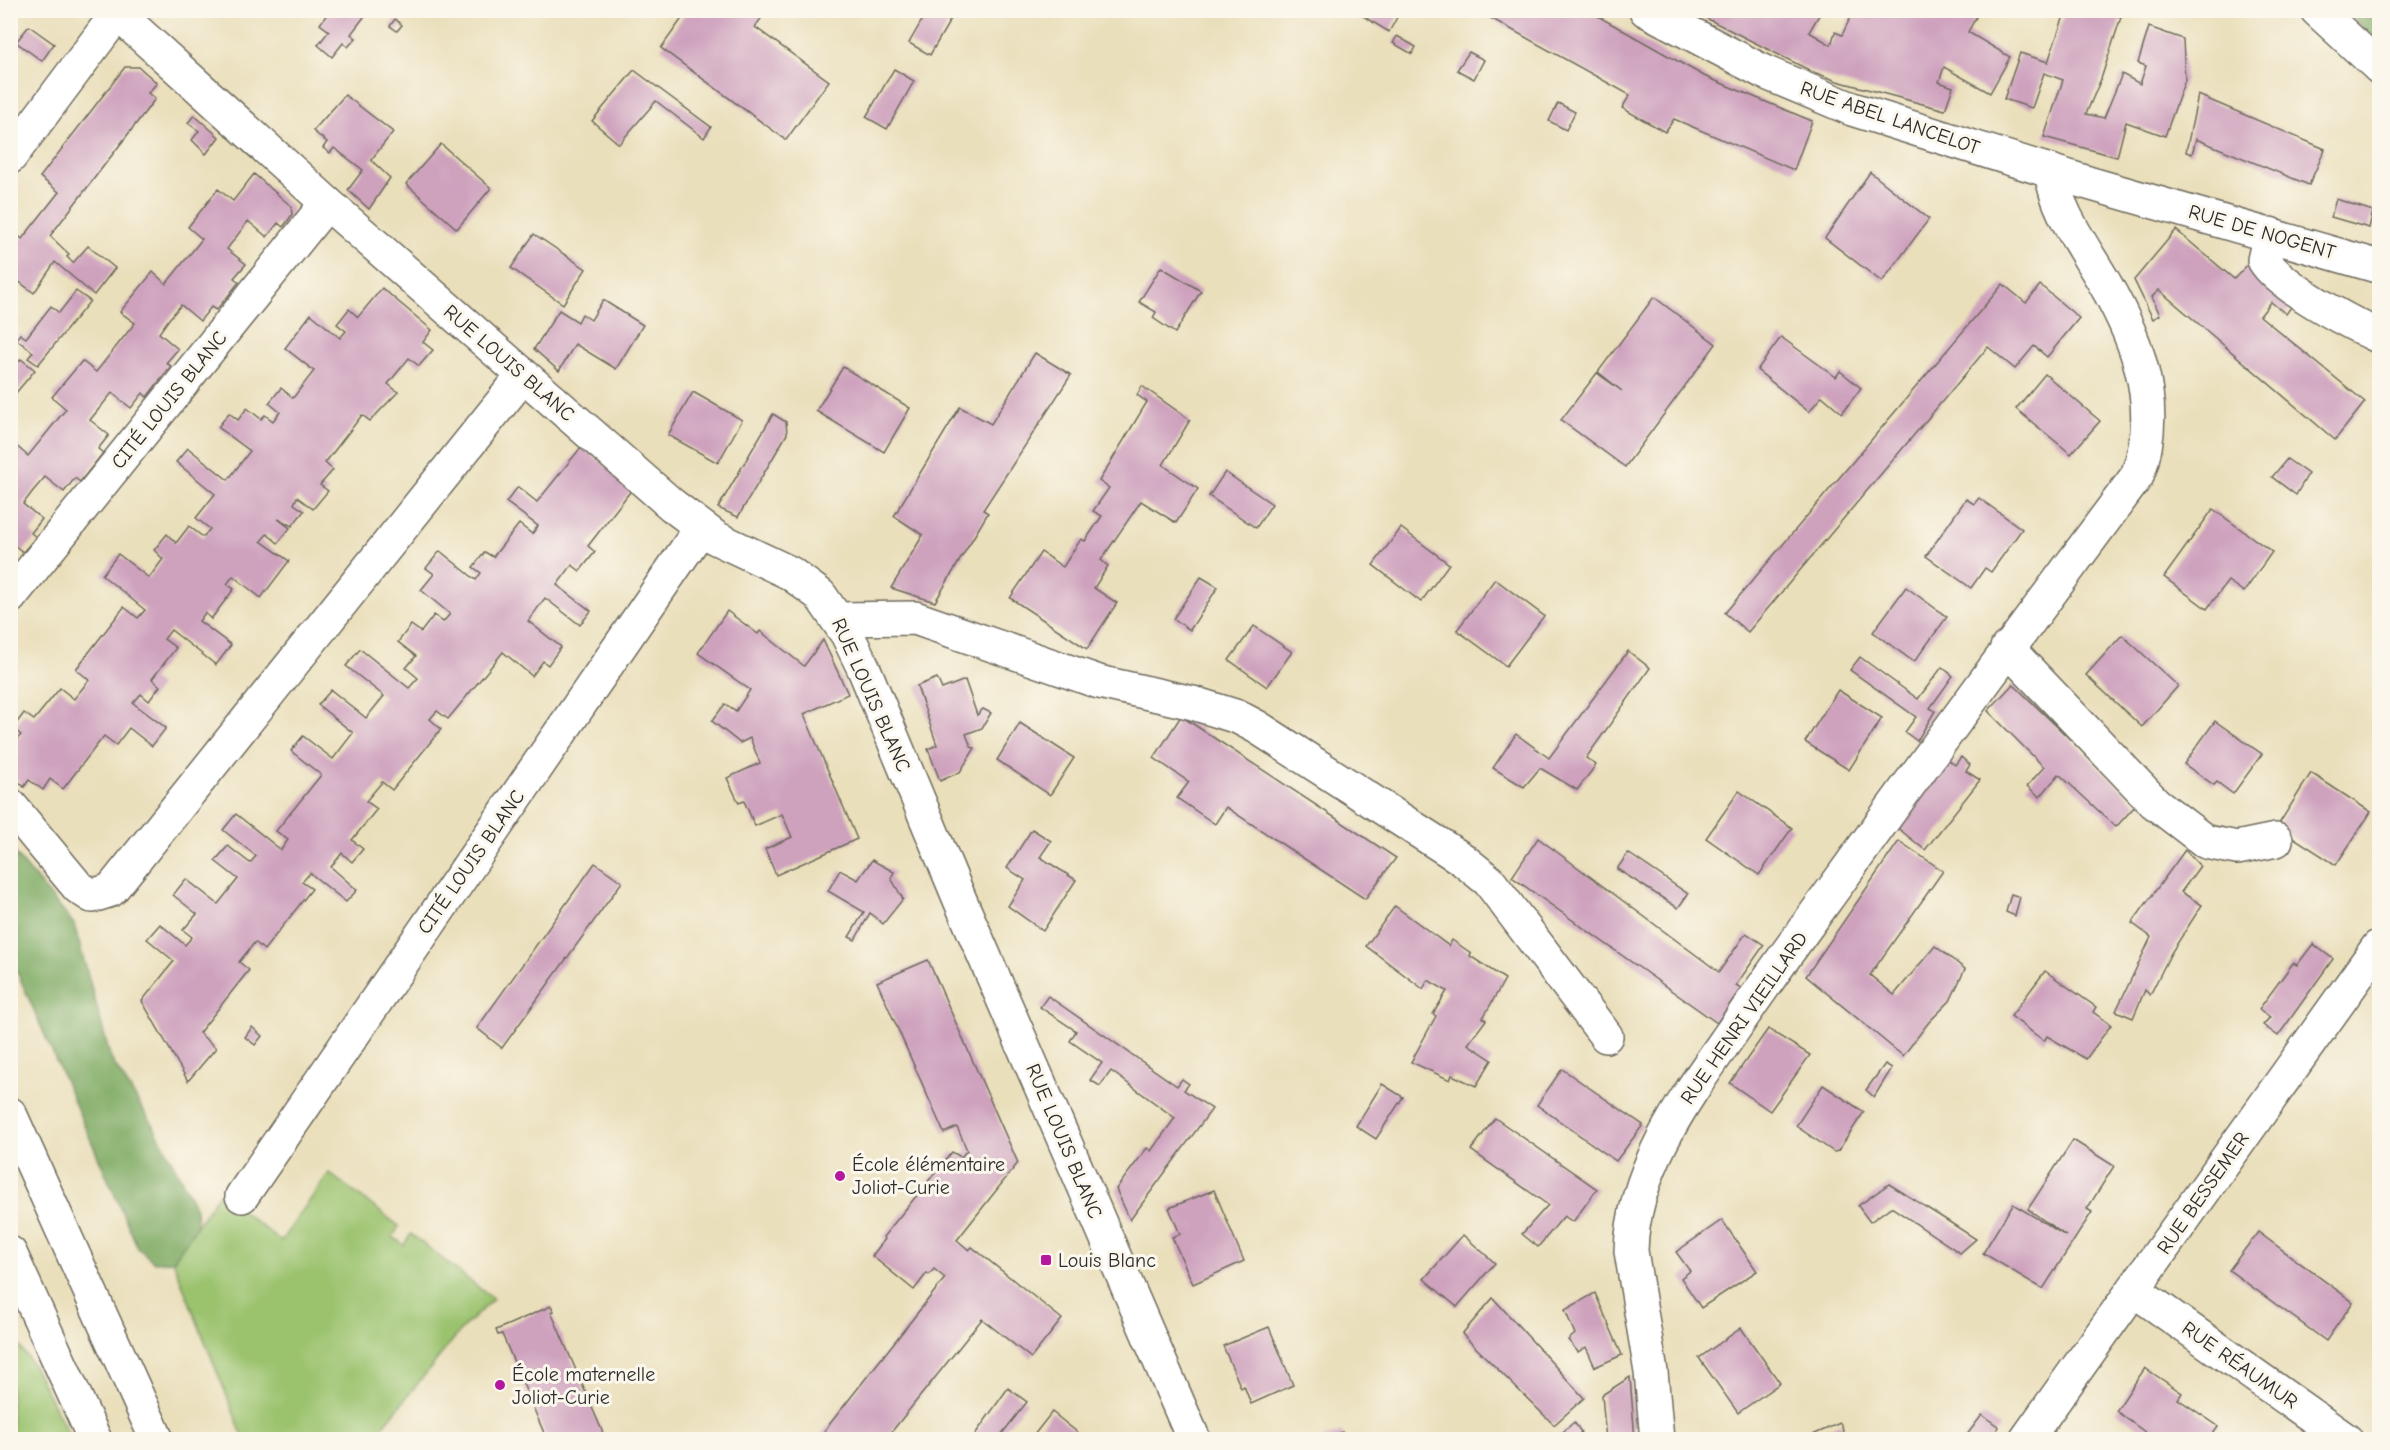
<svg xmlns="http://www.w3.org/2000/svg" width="2390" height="1450" font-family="'Comic Neue',sans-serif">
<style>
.green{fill:#9bc36e;stroke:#63774c;stroke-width:1.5}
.forest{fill:#7ca961;stroke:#546a46;stroke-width:1.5}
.building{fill:#cea1bd}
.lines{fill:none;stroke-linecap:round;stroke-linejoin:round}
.minor-casing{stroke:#6e6a5d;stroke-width:36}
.major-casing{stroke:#6e6a5d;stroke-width:36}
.minor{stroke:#fff;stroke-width:33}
.major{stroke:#fff;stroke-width:33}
.poi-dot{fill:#b5179e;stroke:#fbf7ec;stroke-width:2}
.labels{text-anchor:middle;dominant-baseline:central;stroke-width:6;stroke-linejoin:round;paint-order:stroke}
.street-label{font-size:20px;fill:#2b2b2b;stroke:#fbf7ec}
.poi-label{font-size:20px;fill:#2b2b2b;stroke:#fbf7ec;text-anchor:start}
</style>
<rect width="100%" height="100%" fill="#fbf7ec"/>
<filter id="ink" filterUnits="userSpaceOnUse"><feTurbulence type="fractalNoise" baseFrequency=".0167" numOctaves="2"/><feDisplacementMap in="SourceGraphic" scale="12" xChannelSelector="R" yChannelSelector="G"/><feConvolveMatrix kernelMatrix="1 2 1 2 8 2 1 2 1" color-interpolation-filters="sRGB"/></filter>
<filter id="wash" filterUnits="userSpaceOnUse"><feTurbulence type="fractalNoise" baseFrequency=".008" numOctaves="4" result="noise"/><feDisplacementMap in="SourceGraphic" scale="24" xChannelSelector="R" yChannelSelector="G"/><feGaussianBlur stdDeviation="1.35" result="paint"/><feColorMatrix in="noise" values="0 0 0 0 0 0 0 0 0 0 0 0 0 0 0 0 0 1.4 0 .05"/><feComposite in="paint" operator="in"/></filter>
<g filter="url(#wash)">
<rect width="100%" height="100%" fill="#eadfbb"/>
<g class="green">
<polygon points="329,1173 399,1226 393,1237 404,1245 411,1234 493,1299 461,1330 373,1439 244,1439 173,1261 219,1193 281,1241"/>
<polygon points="10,1333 34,1367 71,1439 11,1439"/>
</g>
<g class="forest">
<polygon points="2346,11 2379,11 2379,42"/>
<polygon points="11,849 74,924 111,1059 156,1130 196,1208 197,1226 173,1261 154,1262 138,1248 11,958"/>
</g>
<g id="blocks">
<g class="building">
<polygon points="330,10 357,10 364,17 351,34 356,38 348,47 343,43 332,57 318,45 329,31 320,24"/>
<polygon points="688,10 767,10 755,27 829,81 786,140 661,48"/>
<polygon points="928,10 956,10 930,55 909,43"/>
<polygon points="1353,10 1401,10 1389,32"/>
<polygon points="1476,10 1587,10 1704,76 1812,121 1794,170 1674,119 1665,132 1622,108 1630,95"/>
<polygon points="1690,10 1822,10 1809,32 1831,45 1835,32 1842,35 1852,14 1846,10 1980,10 1968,32 2010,57 1990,93 1944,67 1939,82 1953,87 1945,110 1837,81 1811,71"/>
<polygon points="2066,10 2103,10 2121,17 2101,79 2086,114 2104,118 2122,74 2140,84 2146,66 2138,63 2149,27 2183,39 2185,80 2165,136 2126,122 2117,157 2044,137 2063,80 2044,73 2032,108 2004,99 2020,53 2048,62"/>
<polygon points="395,19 402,25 397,31 390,26"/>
<polygon points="29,26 54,44 42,61 16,42"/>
<polygon points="1397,36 1416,47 1412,54 1393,43"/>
<polygon points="1469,52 1484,60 1474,79 1457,70"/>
<polygon points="125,67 139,67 157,83 148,93 155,99 50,236 69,254 67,257 73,263 88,246 115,268 94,295 55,262 34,293 10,275 10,228 22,239 59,192 40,177"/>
<polygon points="894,69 914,81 887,129 866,117"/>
<polygon points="634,70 711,127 704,138 656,101 619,144 592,121"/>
<polygon points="345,95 393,132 371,160 390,178 369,209 348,190 363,170 334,148 330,153 323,148 327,142 313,131"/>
<polygon points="2198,95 2325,149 2309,185 2196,139 2192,154 2186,152"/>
<polygon points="1558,103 1575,112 1566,130 1549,121"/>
<polygon points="194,115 219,137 206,154 192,140 199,131 188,123"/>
<polygon points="441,144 491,188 457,229 406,184"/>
<polygon points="1870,172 1929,219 1882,282 1825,238"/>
<polygon points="254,174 291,206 292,215 283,227 278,223 267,237 248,221 227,249 246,264 234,278 239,282 228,296 216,310 211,307 200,321 181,305 169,319 159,333 178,349 166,363 171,366 147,397 143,393 131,408 112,393 90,420 109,435 98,449 103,453 80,482 75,478 64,492 45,477 33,491 23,504 42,519 31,533 36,537 23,552 10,542 10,449 14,444 28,456 66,409 52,397 82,361 96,372 135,323 120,312 153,272 166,284 202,239 188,227 218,189 233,201"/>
<polygon points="2336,199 2373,211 2369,228 2331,217"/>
<polygon points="2176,230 2234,279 2248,264 2297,299 2286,314 2271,302 2260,316 2365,402 2335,440 2159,290 2152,297 2160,315 2153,319 2134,280"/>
<polygon points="534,234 586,269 563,304 511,268"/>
<polygon points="1161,267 1201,291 1175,333 1153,318 1156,312 1139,302"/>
<polygon points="2003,284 2026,303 2040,285 2079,318 2047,357 2034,346 2015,369 1988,347 1748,632 1725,613"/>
<polygon points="382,288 432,330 423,342 433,350 419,366 409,358 388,384 398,392 370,421 362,415 325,463 333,470 320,485 328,491 313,509 297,497 294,504 304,511 292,526 278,519 290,528 278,543 267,534 261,541 289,561 261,598 233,576 227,584 234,589 211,619 205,613 199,621 231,645 216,665 171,630 164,639 176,648 152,679 160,686 149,701 141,694 133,703 166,728 152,746 129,728 116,745 104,736 63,789 50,779 43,790 29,780 24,787 10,772 10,733 17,739 21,735 13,728 24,713 34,720 60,688 74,699 89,680 76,669 124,607 138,618 145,610 102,575 118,554 149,578 163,559 154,550 167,534 176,543 189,526 203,537 210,529 196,518 215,494 176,462 188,448 228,480 250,451 218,427 229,413 238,420 247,408 261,419 265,415 273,421 280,412 269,403 281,388 293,398 314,371 285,348 311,314 340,338 346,331 337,324 349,309 358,317"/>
<polygon points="76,291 90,301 38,365 28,358 33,352 16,339 20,334 26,338 51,306 59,313"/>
<polygon points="1654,297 1716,344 1625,467 1561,420 1597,373 1622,391 1598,372"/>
<polygon points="603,300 643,325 616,369 575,344 559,371 534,349 559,310 578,322 582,314 591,320"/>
<polygon points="1781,337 1836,377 1840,371 1861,388 1842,413 1822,396 1809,412 1757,370"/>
<polygon points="1035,353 1071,375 983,510 988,513 935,602 891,588 923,535 894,516 960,407 991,424"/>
<polygon points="21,359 35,370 10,400 10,371"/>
<polygon points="843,367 910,408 884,452 816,411"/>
<polygon points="2045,374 2100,421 2071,454 2016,409"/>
<polygon points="1142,386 1190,420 1163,465 1198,489 1176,523 1141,501 1101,560 1108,566 1094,588 1117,603 1087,649 1010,598 1041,552 1063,567 1081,539 1085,541 1102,516 1093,511 1109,488 1099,481 1147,402 1137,395"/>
<polygon points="693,392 742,420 718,463 668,435"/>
<polygon points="773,414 786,422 787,434 738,517 718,508"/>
<polygon points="582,446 633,488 588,546 595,552 580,571 572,565 557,585 591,611 580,625 545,598 528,621 561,647 548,665 543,661 532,676 503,652 448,719 437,711 430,719 441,729 392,790 382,782 366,801 377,809 352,840 363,849 352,862 342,853 331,867 357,890 346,902 310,873 302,882 312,889 264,950 255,942 239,962 249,970 199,1033 216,1048 188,1081 142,1001 174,961 147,939 160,924 185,945 192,937 183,930 197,914 173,895 186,879 218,904 238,879 215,861 228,846 250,863 256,856 223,830 236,814 281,850 288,840 276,831 321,775 291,751 303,736 333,759 353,733 318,705 331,690 366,718 384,696 346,666 360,649 409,688 418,678 406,668 416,656 398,642 411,625 421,632 434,615 443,622 450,614 421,590 434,574 426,568 440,551 476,580 481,573 473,567 485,552 493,557 519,524 532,534 538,526 506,502 518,487 537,502"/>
<polygon points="2287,459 2308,474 2296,495 2272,477"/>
<polygon points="1225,472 1272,504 1256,528 1209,496"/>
<polygon points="1979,498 2022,529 1991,572 1985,568 1971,588 1926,556 1966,499 1974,504"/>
<polygon points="2213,509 2272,552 2244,592 2228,581 2207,609 2164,577"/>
<polygon points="1401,528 1449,564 1421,602 1373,565"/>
<polygon points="1201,577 1218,587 1190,630 1173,619"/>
<polygon points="1495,579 1544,616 1506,666 1457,630"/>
<polygon points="1906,587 1947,617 1914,662 1873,632"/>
<polygon points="727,611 758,634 760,631 804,666 823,640 848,694 804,714 857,839 776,875 765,849 792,837 782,814 755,826 744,801 739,803 727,778 760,763 750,738 740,743 712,721 725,704 736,711 750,690 698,653"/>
<polygon points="1254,626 1292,652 1267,687 1229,660"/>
<polygon points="2122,635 2178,686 2142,727 2086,675"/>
<polygon points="1628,651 1650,668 1586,758 1596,765 1577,790 1540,768 1524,787 1493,768 1516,734 1549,758"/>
<polygon points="1860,657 1918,699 1942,667 1953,676 1930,708 1935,711 1917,741 1905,732 1916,717 1850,670"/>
<polygon points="937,678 942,689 965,680 977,715 983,709 991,713 982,728 966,734 971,747 975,748 960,772 940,781 928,749 937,745 917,686"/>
<polygon points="2013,684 2137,804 2116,827 2059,774 2040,797 2027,786 2044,767 1988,711"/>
<polygon points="1838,690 1882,718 1849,770 1805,742"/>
<polygon points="1181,716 1396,858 1365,899 1226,807 1215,824 1177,798 1189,782 1154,758"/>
<polygon points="2215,721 2262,754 2233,794 2217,782 2214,785 2184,764"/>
<polygon points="1020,723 1074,758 1050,795 997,760"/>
<polygon points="1961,757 1970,765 1966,771 1980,780 1925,850 1894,825 1947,759 1955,765"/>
<polygon points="2311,773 2371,812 2336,865 2277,827"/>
<polygon points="1739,791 1792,828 1759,875 1706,838"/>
<polygon points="1032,829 1051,841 1040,857 1076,880 1043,931 1008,906 1025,880 1007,868"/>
<polygon points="1538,838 1719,972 1746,933 1764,945 1736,985 1741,988 1717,1023 1512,877"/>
<polygon points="1899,841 1943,871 1870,975 1894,995 1935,946 1965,969 1950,1001 1929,1022 1903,1056 1806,976"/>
<polygon points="2185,850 2200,866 2181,892 2202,905 2171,953 2150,995 2145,990 2133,1018 2116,1011 2151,937 2132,923"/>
<polygon points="1628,853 1688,894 1678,908 1617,869"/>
<polygon points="872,860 894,872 891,878 903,899 883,924 870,913 855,940 849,937 864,912 828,891 840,870 858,880"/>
<polygon points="595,863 622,882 502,1048 477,1028"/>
<polygon points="2011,894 2020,897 2015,916 2006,912"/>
<polygon points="1395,906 1449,946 1452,940 1471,953 1470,956 1505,979 1483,1018 1486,1020 1468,1044 1492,1060 1476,1086 1452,1075 1450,1080 1411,1062 1436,1016 1433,1014 1447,991 1428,980 1423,989 1366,946"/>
<polygon points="2313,944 2333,959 2278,1036 2263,1025 2270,1017 2259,1009 2293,963 2297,965"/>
<polygon points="928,960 1018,1163 957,1240 969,1250 972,1247 1062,1319 1031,1358 982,1319 885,1440 817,1440 945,1278 934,1269 929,1275 927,1273 914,1290 872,1256 885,1239 883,1237 952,1152 961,1157 967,1150 957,1127 944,1133 877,982"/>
<polygon points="2045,971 2096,1007 2093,1012 2111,1025 2086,1059 2047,1036 2044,1041 2011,1016"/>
<polygon points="1048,996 1177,1086 1182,1079 1189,1084 1184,1090 1212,1109 1130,1220 1116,1189 1147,1148 1151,1151 1175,1118 1111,1071 1100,1086 1090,1080 1102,1063 1070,1041 1076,1031 1040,1007"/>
<polygon points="252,1027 262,1036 255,1045 245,1037"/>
<polygon points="1768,1029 1810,1055 1770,1111 1730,1083"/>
<polygon points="1885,1064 1892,1068 1874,1097 1866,1090"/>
<polygon points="1562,1069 1643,1125 1616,1161 1537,1105"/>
<polygon points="1382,1084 1403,1097 1376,1139 1356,1126"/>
<polygon points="1823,1085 1864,1112 1838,1151 1834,1152 1796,1126"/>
<polygon points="1495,1118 1597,1189 1573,1222 1564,1216 1538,1247 1522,1234 1548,1205 1471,1150"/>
<polygon points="2073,1140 2114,1166 2087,1209 2092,1212 2043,1289 1983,1253 2013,1204 2066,1236 2028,1209"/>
<polygon points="1889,1184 1940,1216 1976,1239 1960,1253 1891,1207 1870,1222 1858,1206"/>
<polygon points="1214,1190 1244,1261 1193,1284 1172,1237 1180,1234 1169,1208"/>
<polygon points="1722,1220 1757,1271 1701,1308 1681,1278 1690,1271 1676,1252"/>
<polygon points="2258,1232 2353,1302 2326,1341 2229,1270"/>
<polygon points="1463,1235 1495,1263 1457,1307 1424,1279"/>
<polygon points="1595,1293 1622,1355 1595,1367 1586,1347 1578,1352 1568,1340 1575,1334 1565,1310"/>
<polygon points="1493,1298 1584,1398 1554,1425 1462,1334"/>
<polygon points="551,1306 554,1311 551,1312 606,1440 547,1440 502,1334 498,1335 496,1330"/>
<polygon points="1269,1327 1293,1385 1251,1404 1244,1386 1241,1388 1223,1346"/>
<polygon points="1741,1328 1780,1383 1738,1413 1699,1358"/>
<polygon points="2145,1368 2182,1393 2178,1399 2218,1426 2208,1440 2156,1440 2116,1411"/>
<polygon points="1630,1377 1635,1440 1606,1440 1602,1395"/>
<polygon points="1008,1388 1027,1402 997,1440 971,1440"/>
<polygon points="1052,1412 1087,1440 1030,1440"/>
<polygon points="1982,1415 1999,1427 1990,1440 1963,1440"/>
<polygon points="1574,1422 1581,1432 1574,1440 1554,1440"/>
<polygon points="1840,1423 1847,1440 1801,1440"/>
<polygon points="1342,1432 1346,1440 1323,1440 1323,1439"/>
</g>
</g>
</g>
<g filter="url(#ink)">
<use href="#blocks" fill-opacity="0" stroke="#6e6a5d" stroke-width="1.5"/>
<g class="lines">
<g class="minor-casing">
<g id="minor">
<polyline points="1646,10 1764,72 1852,109 2088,183 2380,267"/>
<polyline points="2317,10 2380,68"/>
<polyline points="118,14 327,203 672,505 716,538 790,573 820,595 847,634 864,669 960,900 1194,1440"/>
<polyline points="10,157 120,10"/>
<path d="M2270,234L2264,260C2280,287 2351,323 2380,337"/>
<polyline points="10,597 327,203"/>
<polyline points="838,619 915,618 1099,682 1193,703 1238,717 1257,727 1462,859 1489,881 1606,1036"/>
<polyline points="2007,648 2155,803 2206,842 2237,848 2276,840"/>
<polyline points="10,805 78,887 92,896 111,890 523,376"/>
<polyline points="242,1196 701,528"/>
<polyline points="2134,1290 2346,1440"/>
<path d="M1657,1440L1651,1372L1631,1251C1633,1167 1688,1095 1734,1029C1769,977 1806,927 1843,876C1939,742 2038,609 2137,476C2165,402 2134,330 2095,267C2077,237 2056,207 2051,171"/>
<polyline points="2026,1440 2378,947 2380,948"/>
</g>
</g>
<g class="major-casing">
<g id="major">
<polyline points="10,1114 157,1440"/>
<polyline points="10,1253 95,1440"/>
</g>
</g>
<use href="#minor" class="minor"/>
<use href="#major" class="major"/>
</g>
</g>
<g class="poi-dot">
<circle cx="840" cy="1176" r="6"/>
<rect x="1040" y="1254" width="12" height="12" rx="3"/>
<circle cx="500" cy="1385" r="6"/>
</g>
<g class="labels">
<g class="street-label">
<text transform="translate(1890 118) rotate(19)">RUE ABEL LANCELOT</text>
<text transform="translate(2262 232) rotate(16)">RUE DE NOGENT</text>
<text transform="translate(509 363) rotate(41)">RUE LOUIS BLANC</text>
<text transform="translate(169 400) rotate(-51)">CITÉ LOUIS BLANC</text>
<text transform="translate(871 695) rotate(66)">RUE LOUIS BLANC</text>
<text transform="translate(471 862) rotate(-55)">CITÉ LOUIS BLANC</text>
<text transform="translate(1744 1018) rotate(-55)">RUE HENRI VIEILLARD</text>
<text transform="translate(1064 1141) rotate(67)">RUE LOUIS BLANC</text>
<text transform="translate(2203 1193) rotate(-55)">RUE BESSEMER</text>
<text transform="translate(2240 1365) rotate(35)">RUE RÉAUMUR</text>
</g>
<g class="poi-label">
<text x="852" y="1164">École élémentaire<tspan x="852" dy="23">Joliot-Curie</tspan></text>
<text x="1058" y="1260">Louis Blanc</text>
<text x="512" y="1374">École maternelle<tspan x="512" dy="23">Joliot-Curie</tspan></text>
</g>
</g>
<rect width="2390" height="1450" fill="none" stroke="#fbf7ec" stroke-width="36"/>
</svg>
